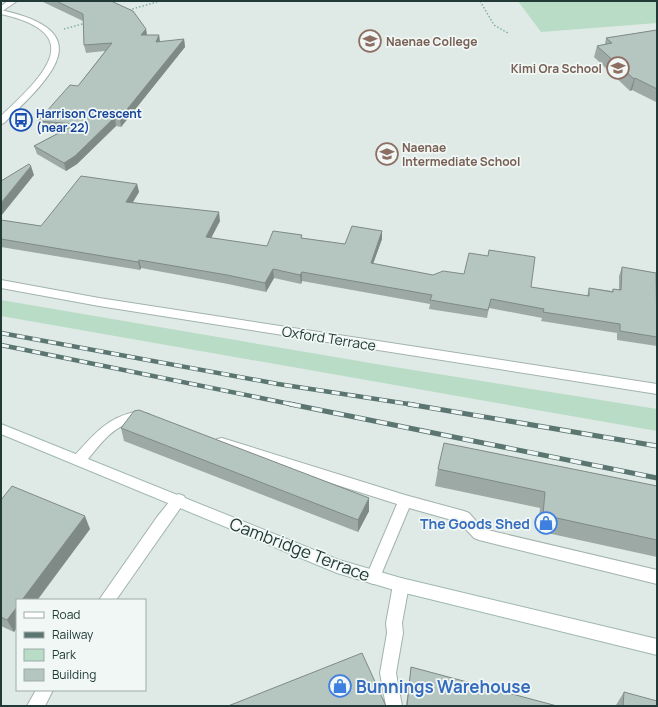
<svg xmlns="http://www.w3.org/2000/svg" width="658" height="707" font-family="Manrope,sans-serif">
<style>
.green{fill:#b8dcc5}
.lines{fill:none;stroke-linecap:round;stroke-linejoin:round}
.service-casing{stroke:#a2b2ae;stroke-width:2}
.minor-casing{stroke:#a2b2ae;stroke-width:2}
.tertiary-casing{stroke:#a2b2ae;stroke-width:2}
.secondary-casing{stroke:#9fb6b0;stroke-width:2}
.path{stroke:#80aea4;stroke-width:1.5;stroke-dasharray:1.5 2;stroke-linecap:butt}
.service{fill:#fff;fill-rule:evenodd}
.minor{fill:#fff;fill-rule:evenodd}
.tertiary{fill:#fff;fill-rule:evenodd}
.secondary{fill:#fff;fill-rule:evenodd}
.rail-far1-casing{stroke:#5b7671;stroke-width:4.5}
.rail-casing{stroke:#5b7671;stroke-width:5}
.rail-far1{stroke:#f0f7f4;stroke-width:3;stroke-dasharray:8;stroke-linecap:butt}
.rail{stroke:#f0f7f4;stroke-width:3.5;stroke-dasharray:11;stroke-linecap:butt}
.wall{fill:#9ca9a5}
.shaded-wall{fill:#7f8a86}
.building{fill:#b5c5c0;stroke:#7f8a86}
.labels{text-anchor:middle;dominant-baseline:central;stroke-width:3.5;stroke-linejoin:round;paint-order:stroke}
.far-education-label{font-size:12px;font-weight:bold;fill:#785e54;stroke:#f0f7f4;text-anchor:start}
.far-transit-label{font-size:12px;font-weight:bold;fill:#164399;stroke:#f0f7f4;text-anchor:start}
.street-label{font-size:14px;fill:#213a36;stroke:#f0f7f4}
.shop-label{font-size:14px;font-weight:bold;fill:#366cbe;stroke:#f0f7f4;text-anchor:end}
.near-street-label{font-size:17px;fill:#213a36;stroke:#f0f7f4}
.near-shop-label{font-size:17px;font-weight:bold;fill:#366cbe;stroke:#f0f7f4;text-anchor:start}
</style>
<rect width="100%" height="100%" fill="#dfeae6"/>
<g class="green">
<polygon points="518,1 657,1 657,23 541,32"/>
<polygon points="1,300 388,366 657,409 657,431 1,316"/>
</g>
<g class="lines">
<g class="service-casing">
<g id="service">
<polygon points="8,1 17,1 1,12 1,6"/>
<path d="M134,412L149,414L150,418L149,422C141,424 134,421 127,424C109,430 96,450 84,464L79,465L74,464L72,460L74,456C93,436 105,419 134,412Z"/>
<polygon points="222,438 405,495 464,511 469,513 483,529 657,570 657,584 479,540 474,538 459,522 409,508 378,582 373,584 368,582 366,577 397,504 217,447 215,443 217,439"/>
<polygon points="401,578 406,580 409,585 402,623 403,633 396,673 402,706 386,706 380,673 387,633 386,623 393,585 396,580"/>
</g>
</g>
<g class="minor-casing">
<g id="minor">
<path d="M1,10C101,32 51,77 4,123L1,124V116C42,77 90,34 1,14Z"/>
<polygon points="179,494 184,496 186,500 116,600 99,600 157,517 174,496"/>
<polygon points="36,690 53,690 45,706 27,706"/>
</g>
</g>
<g class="tertiary-casing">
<polygon id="tertiary" points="1,280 99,298 657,384 657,394 99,306 1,288"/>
</g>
<g class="secondary-casing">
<polygon id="secondary" points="1,424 339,560 401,578 657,639 657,655 401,592 337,573 1,434"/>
</g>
<g class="path">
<polyline points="480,1 494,25 508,33"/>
<polyline points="129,10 160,1"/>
<polyline points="64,29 86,23"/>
</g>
<use href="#service" class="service"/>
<use href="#minor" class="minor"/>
<use href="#tertiary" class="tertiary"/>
<use href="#secondary" class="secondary"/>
<g class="rail-far1-casing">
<g id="rail-far1">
<polyline points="1,333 278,384 415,405"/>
<polyline points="1,345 295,405"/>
</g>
</g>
<g class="rail-casing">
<g id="rail">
<polyline points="290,404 657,478"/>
<polyline points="408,404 657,446"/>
</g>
</g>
<use href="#rail-far1" class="rail-far1"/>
<use href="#rail" class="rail"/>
</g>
<g class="wall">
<polygon points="41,1 111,1 146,29 147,35 159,35 160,42 184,39 185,47 121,127 116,126 77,164 66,171 37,154 34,146 62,131 40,129 38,121 78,86 105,51 86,53 84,45 83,21"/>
<polygon points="657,30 657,102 656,102 632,90 630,91 594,57 597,46 605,44 606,38"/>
<polygon points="137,184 139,192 133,202 220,221 211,238 267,246 303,238 345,244 382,231 382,239 373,264 433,275 531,287 587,296 589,288 612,291 613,289 619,290 619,276 622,267 657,308 657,346 617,340 617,333 541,321 542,318 489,308 487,318 429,309 430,304 302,281 301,284 274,278 266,292 228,284 141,268 140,270 1,247 1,220 41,226"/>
<polygon points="121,428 369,511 358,532 124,441"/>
<polygon points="438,469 657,486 657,557 538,531 540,508 435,486"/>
<polygon points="1,500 90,529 14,632 1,626"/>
<polygon points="411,667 557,706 406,706"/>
<polygon points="624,692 657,706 616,706 616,705"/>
</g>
<g class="shaded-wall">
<polygon points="146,29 147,37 141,35"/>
<polygon points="159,35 160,43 156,42"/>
<polygon points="184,39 185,47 121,127 120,118"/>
<polygon points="635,78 632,90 630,91 634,79"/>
<polygon points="115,117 116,126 77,164 66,171 64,163"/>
<polygon points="31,166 34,175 1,216 1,203"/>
<polygon points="137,184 139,192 128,210 126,202"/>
<polygon points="219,212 220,221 207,246 206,237"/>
<polygon points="382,231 382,239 370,272 371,263"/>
<polygon points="139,260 141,268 140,270 138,262"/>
<polygon points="273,269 274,278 266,292 265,283"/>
<polygon points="302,272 302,281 301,284 300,275"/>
<polygon points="369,498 369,511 358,532 358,520"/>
<polygon points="85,516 90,529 37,600 22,600"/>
<polygon points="17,607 17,627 14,632 7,620"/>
</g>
<g class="building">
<polygon points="56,1 111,1 133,11 146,29 141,35 159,35 156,42 184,39 120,118 115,117 75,156 64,163 34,146 76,124 38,121 70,85 78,86 112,43 84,45 83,14"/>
<polygon points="657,30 657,89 635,78 634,79 597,46 612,43 606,38"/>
<polygon points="29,164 31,166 1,203 1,181"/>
<polygon points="81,176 137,184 126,202 219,212 206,237 267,246 273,231 302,235 301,238 345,244 352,226 382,231 371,263 433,275 443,271 464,274 469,253 488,256 489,250 535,257 531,287 589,296 589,288 613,292 613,289 621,290 622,267 656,273 657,337 620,331 620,324 543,312 544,309 491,299 488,310 430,300 432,295 302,272 300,275 273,269 265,283 227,275 139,260 138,262 1,239 1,220 41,226"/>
<polygon points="139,410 369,498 358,520 121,428 134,411"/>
<polygon points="444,443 657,486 657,540 543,515 545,492 438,469"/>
<polygon points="12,486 85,516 22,600 17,600 17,607 7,620 1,617 1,500"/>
<polygon points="362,653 386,706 228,706"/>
<polygon points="411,667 557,706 407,706"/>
<polygon points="624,692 657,701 657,706 623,706"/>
</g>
<defs>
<g id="school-ring" transform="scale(1.15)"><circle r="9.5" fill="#f0f7f4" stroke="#8d6e63" stroke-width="1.5"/><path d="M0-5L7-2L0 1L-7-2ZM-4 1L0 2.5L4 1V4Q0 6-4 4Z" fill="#8d6e63"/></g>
<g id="bus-ring" transform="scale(1.15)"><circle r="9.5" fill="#f0f7f4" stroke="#1a4fb4" stroke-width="1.5"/><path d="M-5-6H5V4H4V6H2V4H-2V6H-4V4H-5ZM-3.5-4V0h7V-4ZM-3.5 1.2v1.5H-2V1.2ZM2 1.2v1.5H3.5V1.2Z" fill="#1a4fb4"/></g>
<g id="shop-ring" transform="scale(1.15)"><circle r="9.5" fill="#f0f7f4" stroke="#3f7fe0" stroke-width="1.5"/><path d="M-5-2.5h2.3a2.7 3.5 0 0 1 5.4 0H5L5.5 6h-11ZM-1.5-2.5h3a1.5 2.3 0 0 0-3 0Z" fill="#3f7fe0"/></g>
</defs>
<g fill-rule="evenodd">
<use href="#school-ring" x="370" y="41"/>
<use href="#school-ring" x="618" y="68"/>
<use href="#bus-ring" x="21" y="120"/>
<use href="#school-ring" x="387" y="154"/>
<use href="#shop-ring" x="546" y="523"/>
<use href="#shop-ring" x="340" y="686"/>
</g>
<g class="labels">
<g class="far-education-label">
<text x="386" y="41">Naenae College</text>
<text x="602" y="68" text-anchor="end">Kimi Ora School</text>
<text x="402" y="147">Naenae<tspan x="402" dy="14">Intermediate School</tspan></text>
</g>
<g class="far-transit-label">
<text x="36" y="113">Harrison Crescent<tspan x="36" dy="14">(near 22)</tspan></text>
</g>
<g class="street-label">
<text transform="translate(329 338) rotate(9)">Oxford Terrace</text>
</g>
<g class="shop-label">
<text x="530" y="523">The Goods Shed</text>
</g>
<g class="near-street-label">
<text transform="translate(300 549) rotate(21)">Cambridge Terrace</text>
</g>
<g class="near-shop-label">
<text x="356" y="686">Bunnings Warehouse</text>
</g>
</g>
<rect width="658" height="707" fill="none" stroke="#213a36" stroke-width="4"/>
<rect x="16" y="599" width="130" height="92" fill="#f0f7f4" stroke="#9daba8"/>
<rect x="24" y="612" width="20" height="6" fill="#ffffff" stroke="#9daba8"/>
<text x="52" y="619" font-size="12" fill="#213a36">Road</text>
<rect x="24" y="632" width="20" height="6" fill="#5b7671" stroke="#9daba8"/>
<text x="52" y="639" font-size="12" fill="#213a36">Railway</text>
<rect x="24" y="649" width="20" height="12" fill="#b8dcc5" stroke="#9daba8"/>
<text x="52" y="659" font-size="12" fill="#213a36">Park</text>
<rect x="24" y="669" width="20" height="12" fill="#b5c5c0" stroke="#9daba8"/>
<text x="52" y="679" font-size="12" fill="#213a36">Building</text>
</svg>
